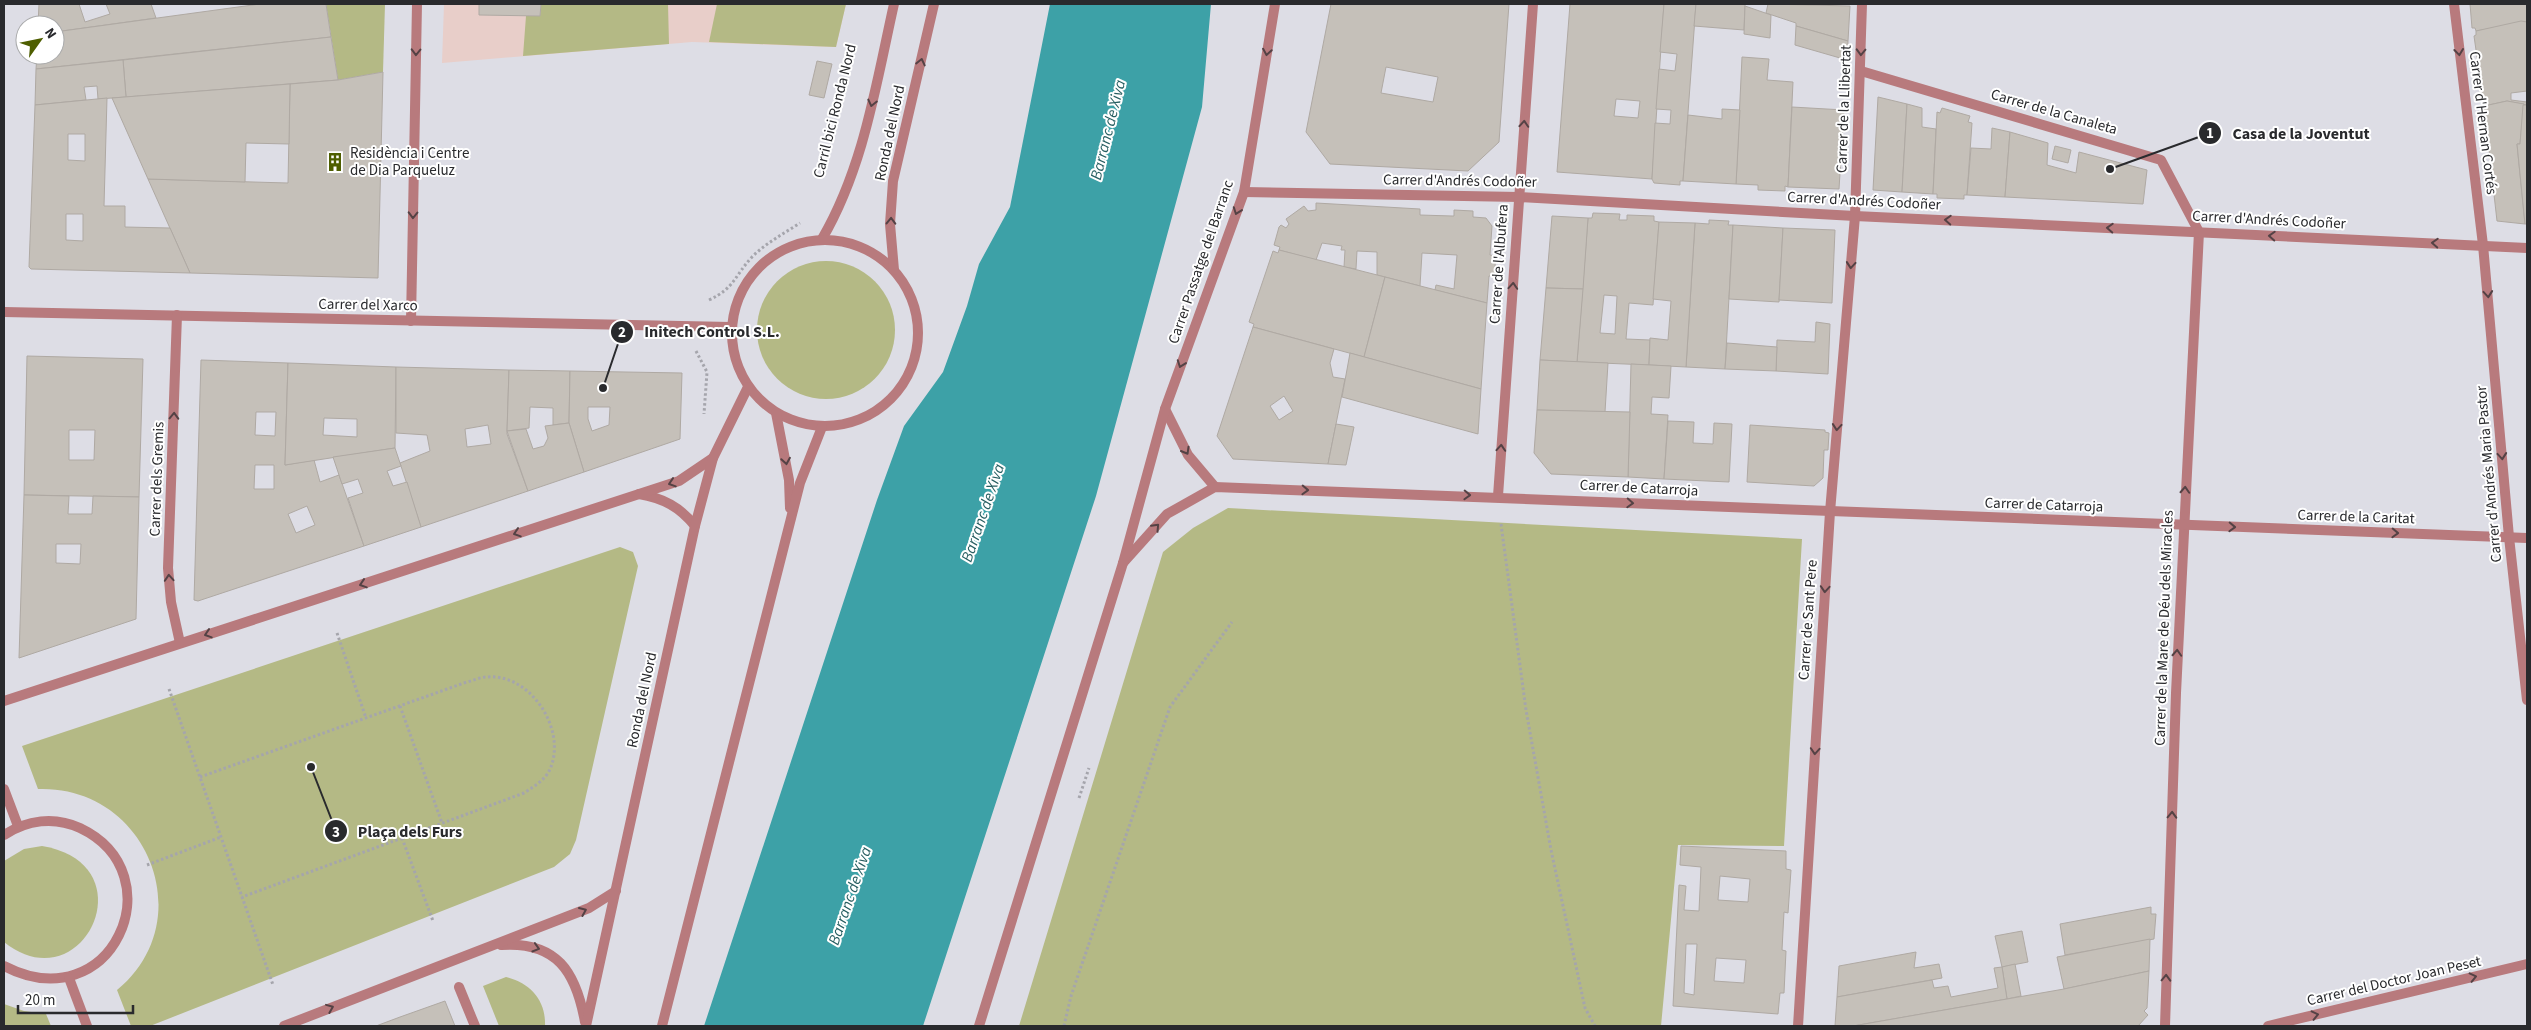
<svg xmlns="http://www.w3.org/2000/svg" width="2531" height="1030" font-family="'Source Sans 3',sans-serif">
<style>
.education{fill:#e8cec9}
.green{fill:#b4b985}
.water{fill:#3da1a7}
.building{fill:#c5c0b9;stroke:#afa9a3;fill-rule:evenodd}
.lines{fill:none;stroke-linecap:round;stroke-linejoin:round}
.path{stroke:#a5a5ac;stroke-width:3;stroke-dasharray:2.5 2.5;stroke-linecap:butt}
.pedestrian{stroke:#b87a7d;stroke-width:10}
.minor{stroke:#b87a7d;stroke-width:10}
.oneway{stroke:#544245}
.labels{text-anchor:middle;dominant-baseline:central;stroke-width:4;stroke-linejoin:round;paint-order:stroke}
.street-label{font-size:15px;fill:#292a2d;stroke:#fff}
.poi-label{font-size:15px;fill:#292a2d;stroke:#fff;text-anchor:start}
.water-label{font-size:16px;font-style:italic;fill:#275e61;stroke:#fff}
.leader{fill:none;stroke:#292a2d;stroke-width:2}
.callout-dot{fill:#292a2d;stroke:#fff;stroke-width:2}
.mark-label{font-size:15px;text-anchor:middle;font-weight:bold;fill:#fff}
.callout-label{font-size:16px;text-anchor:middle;font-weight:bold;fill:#292a2d;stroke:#fff;stroke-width:4;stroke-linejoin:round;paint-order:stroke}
</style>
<rect width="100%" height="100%" fill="#dddde5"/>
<polygon class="education" points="444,4 846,4 836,47 692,42 442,63"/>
<g class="green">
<polygon points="326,4 385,4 383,72 338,80"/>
<polygon points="541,4 668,4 669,44 523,56 526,16 540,16"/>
<polygon points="717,4 846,4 836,47 709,42"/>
<circle cx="826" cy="330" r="69"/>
<polygon points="1228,508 1802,539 1784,846 1678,845 1661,1026 1019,1026 1163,552 1193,528"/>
<path d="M620,547L633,552L638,566L576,840L570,854L554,867L150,1026H131L117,990C202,920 147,785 38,789L22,746Z"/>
<path d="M42,846C150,864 82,1005 4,942V861L24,849Z"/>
<path d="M506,977C530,983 546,1000 545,1026H499L483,986Z"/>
<polygon points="4,1004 24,1011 46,1014 51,1026 4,1026"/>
</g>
<polygon class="water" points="1050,4 1211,4 1202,107 1096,496 923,1026 704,1026 877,500 904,426 943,372 967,306 979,264 1010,207"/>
<g class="building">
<polygon points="39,4 79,4 85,22 110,14 106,4 151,4 156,18 55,32 55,25 38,25"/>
<polygon points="260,4 326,4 331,37 36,69 37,55 55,55 55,32"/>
<polygon points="479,4 541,4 540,16 479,15"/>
<path d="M1331,4H1509L1499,142L1468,171L1330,164L1306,132ZM1386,67L1438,77L1433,102L1381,93Z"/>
<path d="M1570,4H1664L1652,179L1557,172ZM1616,99L1640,101L1638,118L1614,116Z"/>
<polygon points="1664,4 1696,4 1683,181 1680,181 1680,185 1654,183 1652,179 1655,123 1670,124 1671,110 1656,109 1659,69 1675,71 1677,54 1660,52"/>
<polygon points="1696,4 1745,4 1744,30 1694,26"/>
<polygon points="1768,4 1850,6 1848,41 1796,26 1796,23 1766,13"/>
<polygon points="2470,4 2527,4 2527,22 2476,31 2475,28 2472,28"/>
<polygon points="1745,6 1771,15 1770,38 1744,34"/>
<polygon points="2521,21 2527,22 2527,91 2511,93 2511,100 2527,102 2527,105 2507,101 2484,106 2474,36 2476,35 2476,31"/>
<polygon points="1796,26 1848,41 1847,60 1795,45"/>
<polygon points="331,37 338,80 126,97 123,60"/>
<polygon points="1742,57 1769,59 1767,80 1793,82 1788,187 1785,186 1785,191 1758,190 1758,185 1736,184"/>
<polygon points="123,60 126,97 98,99 97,86 84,87 86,100 35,105 36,69"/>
<polygon points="817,61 832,64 824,98 809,95"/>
<polygon points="383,72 378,278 190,273 148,179 288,183 290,84 338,80"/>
<polygon points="290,84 289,144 246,143 245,182 148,179 112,98"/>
<polygon points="1878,97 1907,104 1902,192 1873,190"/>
<path d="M107,98L104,206H125V227L170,228L190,273L31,269L29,267L35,105ZM68,134H85V161L68,160ZM66,214H83V241L66,240Z"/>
<polygon points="2507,101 2524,104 2520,144 2517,144 2525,224 2497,221 2484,106"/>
<polygon points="1907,104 1922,108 1922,127 1936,129 1933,194 1902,192"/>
<polygon points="2523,105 2527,105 2527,224 2525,224 2517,144 2520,144"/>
<polygon points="1792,107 1844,110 1839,189 1788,187"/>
<polygon points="1942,108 1970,116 1968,122 1972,123 1967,195 1964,195 1964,199 1937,198 1937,194 1933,194 1937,112 1940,113"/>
<polygon points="1722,109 1740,110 1736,184 1683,181 1688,115 1722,119"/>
<polygon points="1992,128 2010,132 2005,197 1967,195 1971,148 1991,149"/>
<polygon points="2010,132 2048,143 2047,165 2076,173 2079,152 2147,170 2143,204 2005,197"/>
<polygon points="2055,146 2071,150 2068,163 2052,159"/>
<polygon points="1316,203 1420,209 1420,215 1452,216 1454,216 1454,210 1473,211 1473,217 1486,218 1492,226 1490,255 1496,256 1494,276 1489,276 1487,303 1435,290 1436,285 1454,289 1457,255 1422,253 1420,286 1377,275 1377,252 1357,251 1356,269 1344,267 1345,250 1341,250 1342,246 1322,243 1316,260 1279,250 1280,247 1274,245 1279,227 1281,225 1286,228 1289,224 1286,219 1304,206 1308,211 1316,210"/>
<path d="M1593,213L1620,214L1619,220H1627V215L1654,216V221L1659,222L1653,305L1629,303L1626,339L1650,340L1649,365L1577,362L1588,218H1592ZM1604,295L1617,296L1615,334L1600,333Z"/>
<polygon points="1552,216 1588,218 1583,289 1546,288"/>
<polygon points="1709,220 1729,221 1728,225 1733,225 1725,369 1686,367 1695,223 1709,224"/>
<polygon points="1659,222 1695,223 1686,367 1649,365 1650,338 1668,340 1671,301 1653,299"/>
<polygon points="1733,225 1783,228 1779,302 1729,299"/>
<polygon points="1783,228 1835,230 1832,303 1779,300"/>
<polygon points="1279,250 1385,277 1364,357 1253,327 1254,324 1249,322 1273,251 1278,253"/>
<polygon points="1385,277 1487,303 1481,389 1364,357"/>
<polygon points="1546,288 1583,289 1577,362 1540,360"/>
<polygon points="1816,322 1830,324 1828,374 1776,371 1777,340 1815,342"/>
<path d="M1253,327L1334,349L1330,363L1333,377L1345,379L1328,464L1233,459L1217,436ZM1284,396L1293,411L1279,420L1270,406Z"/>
<polygon points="1727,343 1777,347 1776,371 1725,369"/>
<polygon points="1350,353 1481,389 1478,434 1342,397"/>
<path d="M27,356L143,359L139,497L24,495ZM69,430H95L94,460H69Z"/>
<path d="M201,360L288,363L285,465L314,460L320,482L339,475L364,546L198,601L194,600ZM256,412H276L275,436L255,435ZM255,465H274V489H254ZM307,506L315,525L296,533L288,514Z"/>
<polygon points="1540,360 1608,363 1605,412 1537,410"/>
<path d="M288,363L396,367L395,448L285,465ZM324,418L357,419V437L323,435Z"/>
<polygon points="1631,364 1671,366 1669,398 1652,397 1651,414 1668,415 1664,479 1628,477"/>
<path d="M396,367L509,370L507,434L528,491L421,527L400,463L430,451L427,435L396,433ZM488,425L491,444L467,447L465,429Z"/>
<polygon points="509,370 570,371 569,423 553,425 553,408 530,407 529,428 507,431"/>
<path d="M570,371L682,373L680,439L584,472L569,423ZM588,407H610L609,425L592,431L588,419Z"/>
<polygon points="1537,410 1630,412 1628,477 1551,474 1534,453"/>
<polygon points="1668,421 1694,422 1693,443 1713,444 1714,423 1732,424 1729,482 1664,479"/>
<polygon points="569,423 584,472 528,491 507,431 526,429 533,449 544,446 548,438 545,426"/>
<polygon points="1336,424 1354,427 1346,465 1328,464"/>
<polygon points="1750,425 1825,430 1825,432 1829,433 1828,450 1824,450 1823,478 1814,486 1747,482"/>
<polygon points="395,448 401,466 387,471 393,486 407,482 421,527 364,546 348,498 363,493 358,479 342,484 333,457"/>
<path d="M24,495L69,496L68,514H92L93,496L139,497L136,619L19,658ZM56,544H81L80,564L56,563Z"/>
<path d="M1681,846L1786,851V869L1791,870L1788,913L1784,912L1782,950L1786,951L1784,993H1780L1778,1014L1673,1006L1679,885L1686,886L1684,910L1699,911L1701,867L1680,865ZM1720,876L1750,879L1748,902L1718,900ZM1686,944H1697L1694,995L1684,993ZM1716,958L1746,960L1744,983L1714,981Z"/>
<polygon points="2151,907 2151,914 2156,914 2154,939 2065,955 2060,924"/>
<polygon points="2022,931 2028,962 2002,967 1995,936"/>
<polygon points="2150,939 2149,971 2064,989 2057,957"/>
<polygon points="1916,952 1914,968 1939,964 1942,978 1837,997 1839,966"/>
<polygon points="2015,964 2021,996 2007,999 2002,967"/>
<polygon points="2002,967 2007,999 1853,1026 1835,1026 1837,997 1932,980 1934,988 1948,986 1951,997 1998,988 1994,968"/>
<polygon points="2149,971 2147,1008 2144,1011 2148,1015 2138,1026 1853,1026 2064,989"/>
<polygon points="445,1001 455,1026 376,1026 400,1017"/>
</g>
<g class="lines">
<g class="path">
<path d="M709,300C735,288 735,275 752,257C766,243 783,234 800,223"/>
<polyline points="696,351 707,372 704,414"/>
<polyline points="1501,524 1526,710 1551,850 1585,1008 1595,1026"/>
<polyline points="337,633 366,718"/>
<polyline points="169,689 273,985"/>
<polyline points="400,706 442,823"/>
<path d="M200,777L464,683C472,681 480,677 487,677C532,673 570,734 548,773C542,782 533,787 524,793L242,897"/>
<polyline points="1079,798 1089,768"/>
<polyline points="402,838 433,921"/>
<polyline points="147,865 221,837"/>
<polyline points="1064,1026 1071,996 1170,707 1232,622"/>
</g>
<polyline class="pedestrian" points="459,987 475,1026"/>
<g class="minor">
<polyline points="2454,4 2483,245 2509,537 2527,700"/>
<polyline points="1861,71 2161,160 2199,232 2176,693 2165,1026"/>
<polyline points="1244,192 1519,197 1855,216 2527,248"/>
<path d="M822,239C864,167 876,84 894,4"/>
<circle cx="825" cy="333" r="93"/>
<polyline points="894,270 890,224 893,181 934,4"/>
<polyline points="4,312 731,327"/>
<polyline points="177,315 168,568 171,602 180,643"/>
<polyline points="411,321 417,4"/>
<polyline points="1165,409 1188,455 1215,487"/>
<polyline points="776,413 789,480 790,508"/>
<path d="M639,494C663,498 680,507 695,526"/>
<polyline points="1498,496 1533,4"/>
<polyline points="1123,563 1167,514 1215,487 2527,538"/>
<polyline points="4,701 679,481 713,458"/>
<polyline points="4,789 18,826"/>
<path d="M4,835C27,820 54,816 80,828C177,874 112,1022 4,966"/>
<path d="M501,945C557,941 576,972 585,1022"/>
<polyline points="69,978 87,1026"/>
<polyline points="284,1026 589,908 616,891"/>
<polyline points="586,1026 695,526 713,458 748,387"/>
<polyline points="662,1026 800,483 822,427"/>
<polyline points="979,1026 1123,563 1165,409 1244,192 1275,4"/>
<polyline points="1798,1026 1830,512 1855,216 1862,4"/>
<polyline points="2268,1026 2527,964"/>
</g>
</g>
<defs><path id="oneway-chevron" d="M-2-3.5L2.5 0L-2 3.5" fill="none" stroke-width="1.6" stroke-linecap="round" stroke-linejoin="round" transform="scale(1.25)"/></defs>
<g class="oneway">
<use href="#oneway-chevron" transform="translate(416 52) rotate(91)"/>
<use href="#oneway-chevron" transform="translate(1267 52) rotate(99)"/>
<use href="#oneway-chevron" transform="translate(1861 52) rotate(92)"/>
<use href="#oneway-chevron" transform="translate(2459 52) rotate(83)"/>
<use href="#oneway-chevron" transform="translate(921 62) rotate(-77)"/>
<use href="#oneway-chevron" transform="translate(872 103) rotate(103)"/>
<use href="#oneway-chevron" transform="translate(1524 124) rotate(-86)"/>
<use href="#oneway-chevron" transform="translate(1237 211) rotate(110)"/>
<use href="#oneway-chevron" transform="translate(413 215) rotate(91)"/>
<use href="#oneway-chevron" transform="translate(1948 220) rotate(-177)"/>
<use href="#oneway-chevron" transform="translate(891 221) rotate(-89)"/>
<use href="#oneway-chevron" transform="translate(2110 228) rotate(-177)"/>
<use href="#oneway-chevron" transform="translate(2272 236) rotate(-177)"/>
<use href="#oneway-chevron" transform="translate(2435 243) rotate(-177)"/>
<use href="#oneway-chevron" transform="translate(1851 265) rotate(95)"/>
<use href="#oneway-chevron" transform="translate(1513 286) rotate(-86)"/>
<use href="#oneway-chevron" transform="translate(2488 294) rotate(85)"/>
<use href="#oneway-chevron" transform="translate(1181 364) rotate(110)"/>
<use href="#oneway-chevron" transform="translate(174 416) rotate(-88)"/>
<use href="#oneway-chevron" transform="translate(1837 427) rotate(95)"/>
<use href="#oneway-chevron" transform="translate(1501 448) rotate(-86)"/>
<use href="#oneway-chevron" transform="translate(1186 451) rotate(60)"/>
<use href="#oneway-chevron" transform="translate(2502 456) rotate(85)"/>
<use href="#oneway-chevron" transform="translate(786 461) rotate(81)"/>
<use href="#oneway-chevron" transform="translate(672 483) rotate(162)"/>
<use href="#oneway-chevron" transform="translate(1305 490) rotate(2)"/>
<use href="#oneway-chevron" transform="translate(2185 490) rotate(-87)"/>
<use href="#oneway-chevron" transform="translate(1467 495) rotate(2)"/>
<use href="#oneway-chevron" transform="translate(1630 503) rotate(3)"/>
<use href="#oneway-chevron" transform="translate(1156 527) rotate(-47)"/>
<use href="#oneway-chevron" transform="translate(2232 527) rotate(2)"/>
<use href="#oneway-chevron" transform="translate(517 533) rotate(162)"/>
<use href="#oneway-chevron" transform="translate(2395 533) rotate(2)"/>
<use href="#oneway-chevron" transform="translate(169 578) rotate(-94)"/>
<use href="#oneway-chevron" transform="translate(363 584) rotate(162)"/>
<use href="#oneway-chevron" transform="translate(1825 589) rotate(94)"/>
<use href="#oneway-chevron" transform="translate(208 634) rotate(162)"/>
<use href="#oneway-chevron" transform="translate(2177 653) rotate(-87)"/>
<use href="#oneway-chevron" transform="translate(1815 751) rotate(94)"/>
<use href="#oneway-chevron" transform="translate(2172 815) rotate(-88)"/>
<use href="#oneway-chevron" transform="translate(583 911) rotate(-23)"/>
<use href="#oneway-chevron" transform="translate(536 948) rotate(17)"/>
<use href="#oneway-chevron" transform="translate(2473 977) rotate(-13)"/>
<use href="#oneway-chevron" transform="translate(2166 978) rotate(-88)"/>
<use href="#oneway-chevron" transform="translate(330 1008) rotate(-22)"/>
<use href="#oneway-chevron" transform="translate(2315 1015) rotate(-13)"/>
</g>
<defs>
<g id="building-bare" transform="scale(1.5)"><path d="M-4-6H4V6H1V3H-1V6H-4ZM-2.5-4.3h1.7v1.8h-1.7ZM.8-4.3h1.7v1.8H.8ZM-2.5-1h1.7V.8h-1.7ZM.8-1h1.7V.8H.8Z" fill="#4e5e00" stroke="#fff" stroke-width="2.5" paint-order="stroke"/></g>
</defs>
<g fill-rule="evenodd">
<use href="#building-bare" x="335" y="162"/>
</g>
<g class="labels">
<g class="street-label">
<text transform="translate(1844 109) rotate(-88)">Carrer de la Llibertat</text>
<text transform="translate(835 111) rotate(-76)">Carril bici Ronda Nord</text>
<text transform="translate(2054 112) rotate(16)">Carrer de la Canaleta</text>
<text transform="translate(2483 123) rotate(83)">Carrer d'Hernan Cortés</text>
<text transform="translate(890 133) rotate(-78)">Ronda del Nord</text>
<text transform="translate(1460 181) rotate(1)">Carrer d'Andrés Codoñer</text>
<text transform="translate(1864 201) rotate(3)">Carrer d'Andrés Codoñer</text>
<text transform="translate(2269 220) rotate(3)">Carrer d'Andrés Codoñer</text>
<text transform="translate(1201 262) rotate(-71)">Carrer Passatge del Barranc</text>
<text transform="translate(1499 264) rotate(-86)">Carrer de l'Albufera</text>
<text transform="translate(368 305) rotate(1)">Carrer del Xarco</text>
<text transform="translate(2489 474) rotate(-95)">Carrer d'Andrés Maria Pastor</text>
<text transform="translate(157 479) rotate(-88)">Carrer dels Gremis</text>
<text transform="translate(1639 488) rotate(3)">Carrer de Catarroja</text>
<text transform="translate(2044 505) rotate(2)">Carrer de Catarroja</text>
<text transform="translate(2356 517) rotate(2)">Carrer de la Caritat</text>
<text transform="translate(1808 620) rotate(-86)">Carrer de Sant Pere</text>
<text transform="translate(2164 628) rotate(-88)">Carrer de la Mare de Déu dels Miracles</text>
<text transform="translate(642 700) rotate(-78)">Ronda del Nord</text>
<text transform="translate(2394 981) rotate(-13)">Carrer del Doctor Joan Peset</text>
</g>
<g class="poi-label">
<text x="350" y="153">Residència i Centre<tspan x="350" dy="17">de Dia Parqueluz</tspan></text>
</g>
<g class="water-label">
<text transform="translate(1108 130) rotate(-76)">Barranc de Xiva</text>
<text transform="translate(983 513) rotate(-71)">Barranc de Xiva</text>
<text transform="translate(850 896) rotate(-71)">Barranc de Xiva</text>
</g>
</g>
<path class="leader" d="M2110 169L2210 133M603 388L622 332M311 767L336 831"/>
<g class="callout-dot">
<circle cx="2110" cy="169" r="5"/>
<circle cx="603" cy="388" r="5"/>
<circle cx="311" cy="767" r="5"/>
<circle cx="2210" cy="133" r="12"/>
<circle cx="622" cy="332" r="12"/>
<circle cx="336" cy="831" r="12"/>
</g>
<g class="mark-label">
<text x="2210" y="138">1</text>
<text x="622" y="337">2</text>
<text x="336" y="837">3</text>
</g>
<g class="callout-label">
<text x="2301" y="139">Casa de la Joventut</text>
<text x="712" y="337">Initech Control S.L.</text>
<text x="410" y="837">Plaça dels Furs</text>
</g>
<rect width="2531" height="1030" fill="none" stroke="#292a2d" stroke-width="10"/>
<g transform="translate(40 40) rotate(57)"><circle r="24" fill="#ffffff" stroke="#a9aaab"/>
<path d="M0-4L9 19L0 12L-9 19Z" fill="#4e5e00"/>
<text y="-8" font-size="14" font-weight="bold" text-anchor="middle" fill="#292a2d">N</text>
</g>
<path d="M18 1005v8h115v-8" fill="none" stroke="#292a2d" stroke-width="2.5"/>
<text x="25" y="1005" font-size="15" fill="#292a2d" stroke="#ffffff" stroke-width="4" paint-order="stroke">20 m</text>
</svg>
